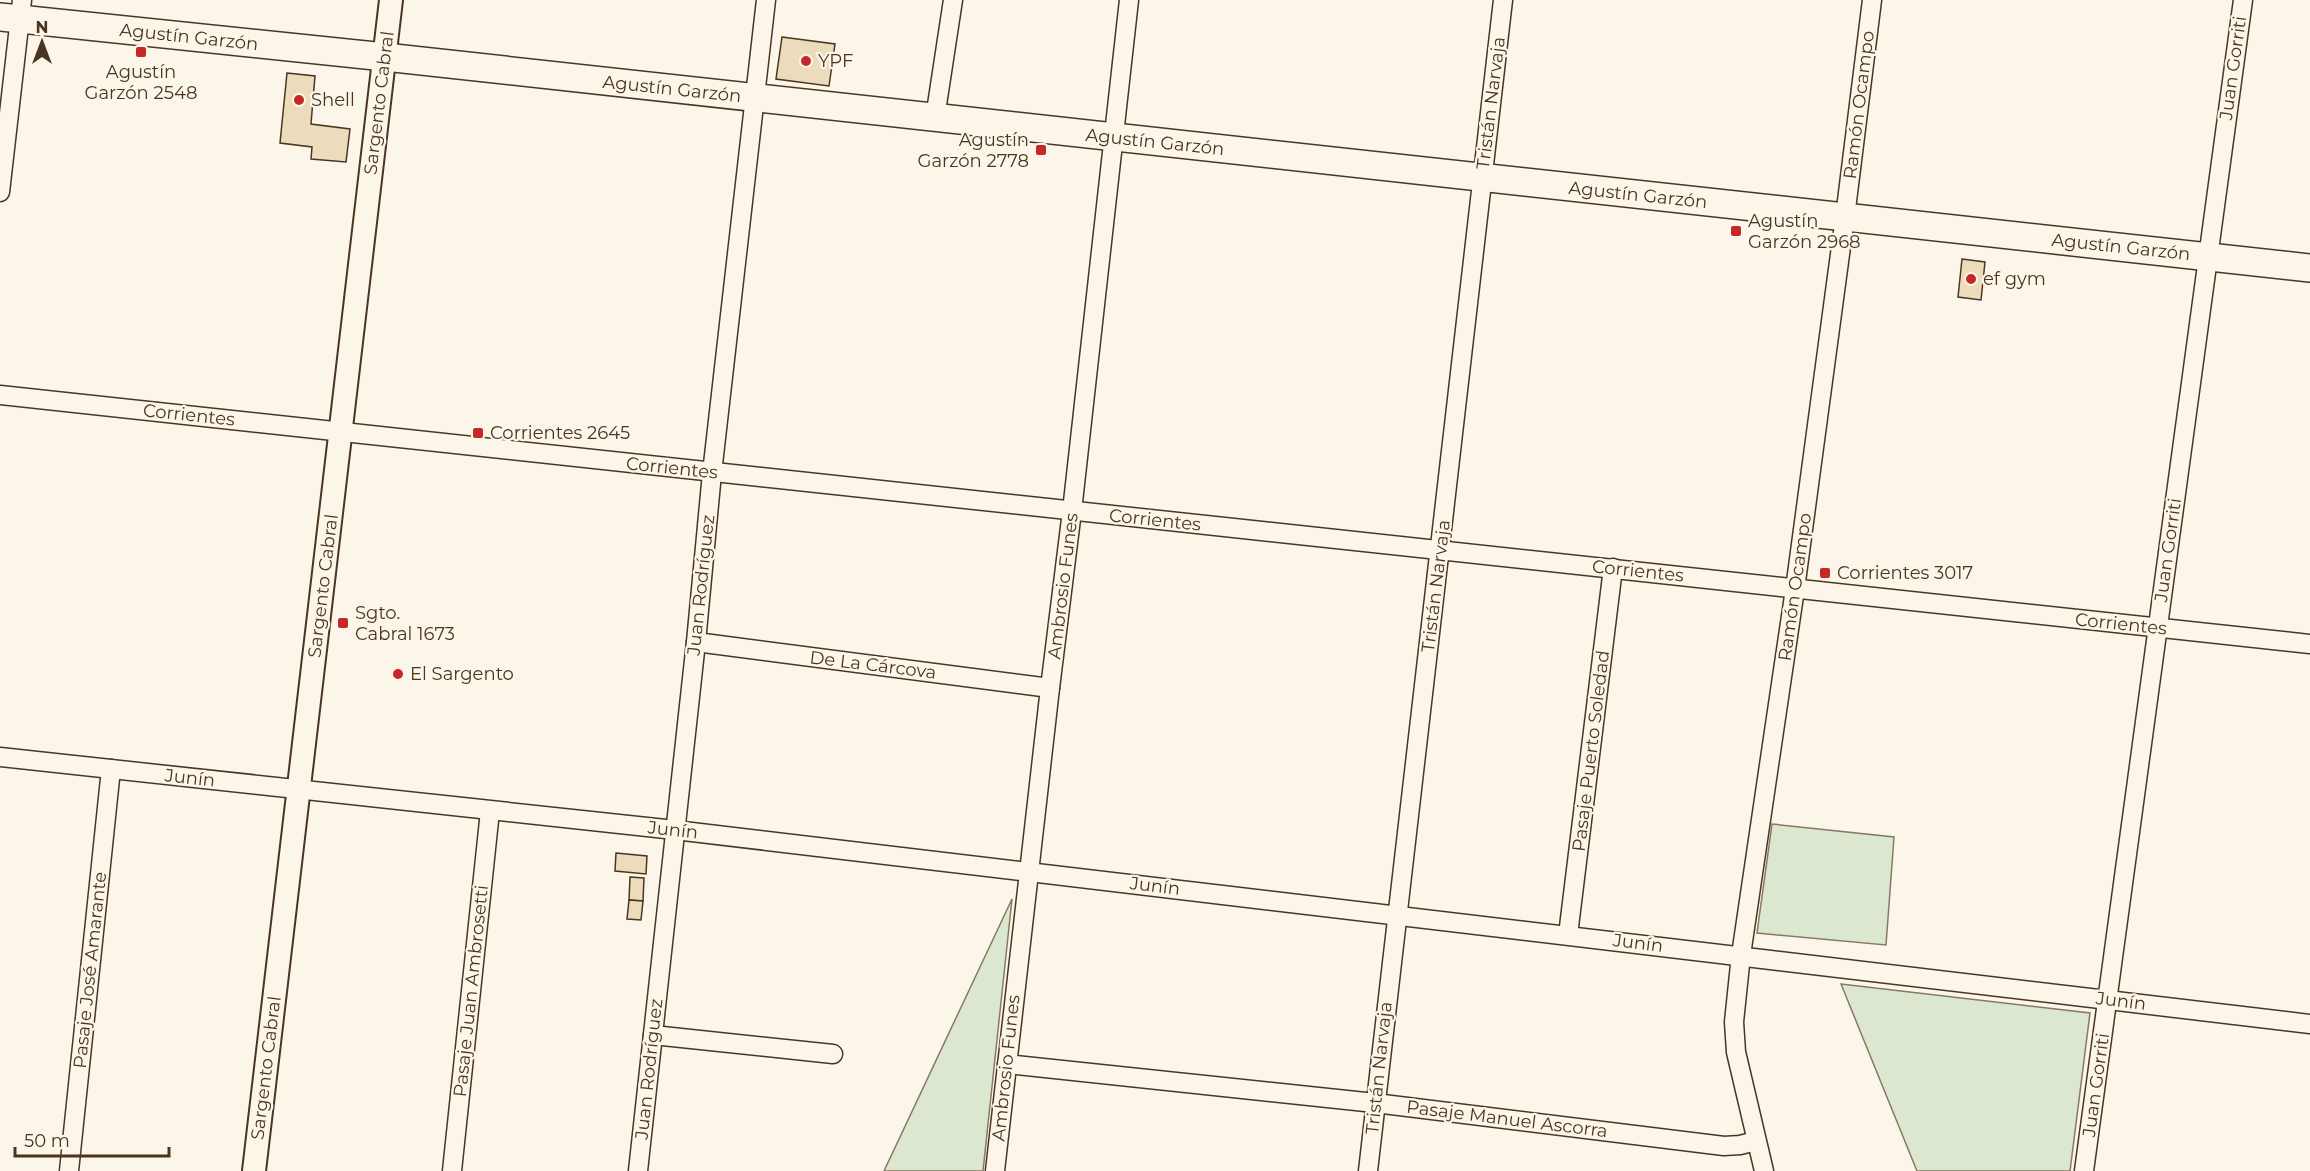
<svg xmlns="http://www.w3.org/2000/svg" width="2310" height="1171" font-family="Montserrat,sans-serif">
<style>
.green{fill:#dce7d0;stroke:#887966;stroke-width:1.5}
.building{fill:#ecdcbc;stroke:#4a3520;stroke-width:1.5}
.lines{fill:none;stroke-linecap:round;stroke-linejoin:round}
.minor-casing{stroke:#4a3520;stroke-width:21}
.tertiary-casing{stroke:#4a3520;stroke-width:26}
.secondary-casing{stroke:#4a3520;stroke-width:30}
.minor{stroke:#fbf6e9;stroke-width:18}
.tertiary{stroke:#fbf6e9;stroke-width:22}
.secondary{stroke:#fbf6e9;stroke-width:27}
.poi-dot{fill:#c62828;stroke:#fbf6e9;stroke-width:2}
.labels{text-anchor:middle;dominant-baseline:central;stroke-width:4.5;stroke-linejoin:round;paint-order:stroke}
.street-label{font-size:18px;fill:#4a3520;stroke:#fbf6e9}
.poi-label{font-size:18px;fill:#4a3520;stroke:#fbf6e9;text-anchor:start}
</style>
<rect width="100%" height="100%" fill="#fbf6e9"/>
<g class="green">
<polygon points="1772,824 1894,837 1886,945 1757,933"/>
<polygon points="1012,899 983,1171 884,1171"/>
<polygon points="1841,984 2090,1013 2070,1171 1917,1171"/>
</g>
<g class="building">
<polygon points="782,37 835,44 829,86 776,79"/>
<polygon points="287,73 315,76 311,124 350,129 346,162 311,159 312,147 280,143"/>
<polygon points="1962,259 1985,262 1981,300 1958,297"/>
<polygon points="616,853 647,856 646,874 615,871"/>
<polygon points="630,877 644,878 643,901 629,900"/>
<polygon points="629,900 643,901 641,920 627,919"/>
</g>
<g class="lines">
<g class="minor-casing">
<g id="minor">
<polyline points="935,118 953,0"/>
<polyline points="0,192 22,0"/>
<polyline points="0,395 2310,644"/>
<polyline points="696,642 1050,688"/>
<polyline points="0,757 675,830 2310,1024"/>
<polyline points="1568,935 1613,568"/>
<polyline points="653,1035 833,1054"/>
<polyline points="1007,1064 1375,1103 1724,1146 1740,1145 1756,1141"/>
<polyline points="69,1171 111,769"/>
<polyline points="452,1171 490,811"/>
<polyline points="638,1171 696,642 712,473 766,0"/>
<polyline points="995,1171 1050,688 1072,511 1129,0"/>
<polyline points="1368,1171 1503,0"/>
<polyline points="1764,1171 1736,1052 1734,1022 1741,955 1795,589 1845,217 1872,0"/>
<polyline points="2084,1171 2243,0"/>
</g>
</g>
<g class="tertiary-casing">
<polyline id="tertiary" points="254,1171 391,0"/>
</g>
<g class="secondary-casing">
<polyline id="secondary" points="0,17 385,57 2310,268"/>
</g>
<use href="#minor" class="minor"/>
<use href="#tertiary" class="tertiary"/>
<use href="#secondary" class="secondary"/>
</g>
<g class="poi-dot">
<rect x="135" y="46" width="12" height="12" rx="3"/>
<circle cx="806" cy="61" r="6"/>
<circle cx="299" cy="100" r="6"/>
<rect x="1035" y="144" width="12" height="12" rx="3"/>
<rect x="1730" y="225" width="12" height="12" rx="3"/>
<circle cx="1971" cy="279" r="6"/>
<rect x="472" y="427" width="12" height="12" rx="3"/>
<rect x="1819" y="567" width="12" height="12" rx="3"/>
<rect x="337" y="617" width="12" height="12" rx="3"/>
<circle cx="398" cy="674" r="6"/>
</g>
<g class="labels">
<g class="street-label">
<text transform="translate(189 37) rotate(6)">Agustín Garzón</text>
<text transform="translate(2233 68) rotate(-82)">Juan Gorriti</text>
<text transform="translate(672 89) rotate(6)">Agustín Garzón</text>
<text transform="translate(379 103) rotate(-83)">Sargento Cabral</text>
<text transform="translate(1491 103) rotate(-83)">Tristán Narvaja</text>
<text transform="translate(1859 105) rotate(-83)">Ramón Ocampo</text>
<text transform="translate(1155 142) rotate(6)">Agustín Garzón</text>
<text transform="translate(1638 195) rotate(6)">Agustín Garzón</text>
<text transform="translate(2121 247) rotate(6)">Agustín Garzón</text>
<text transform="translate(189 415) rotate(6)">Corrientes</text>
<text transform="translate(672 468) rotate(6)">Corrientes</text>
<text transform="translate(1155 520) rotate(6)">Corrientes</text>
<text transform="translate(2168 550) rotate(-82)">Juan Gorriti</text>
<text transform="translate(1638 571) rotate(6)">Corrientes</text>
<text transform="translate(701 585) rotate(-84)">Juan Rodríguez</text>
<text transform="translate(323 586) rotate(-83)">Sargento Cabral</text>
<text transform="translate(1063 586) rotate(-83)">Ambrosio Funes</text>
<text transform="translate(1436 586) rotate(-83)">Tristán Narvaja</text>
<text transform="translate(1795 587) rotate(-82)">Ramón Ocampo</text>
<text transform="translate(2121 624) rotate(6)">Corrientes</text>
<text transform="translate(873 665) rotate(7)">De La Cárcova</text>
<text transform="translate(1591 751) rotate(-83)">Pasaje Puerto Soledad</text>
<text transform="translate(190 778) rotate(6)">Junín</text>
<text transform="translate(673 830) rotate(6)">Junín</text>
<text transform="translate(1155 886) rotate(7)">Junín</text>
<text transform="translate(1638 943) rotate(7)">Junín</text>
<text transform="translate(90 970) rotate(-84)">Pasaje José Amarante</text>
<text transform="translate(471 991) rotate(-84)">Pasaje Juan Ambrosetti</text>
<text transform="translate(2121 1001) rotate(7)">Junín</text>
<text transform="translate(266 1068) rotate(-83)">Sargento Cabral</text>
<text transform="translate(1006 1068) rotate(-84)">Ambrosio Funes</text>
<text transform="translate(1379 1068) rotate(-84)">Tristán Narvaja</text>
<text transform="translate(649 1069) rotate(-84)">Juan Rodríguez</text>
<text transform="translate(2096 1085) rotate(-82)">Juan Gorriti</text>
<text transform="translate(1507 1119) rotate(7)">Pasaje Manuel Ascorra</text>
</g>
<g class="poi-label">
<text x="818" y="61">YPF</text>
<text x="141" y="72" text-anchor="middle">Agustín<tspan x="141" dy="21">Garzón 2548</tspan></text>
<text x="311" y="100">Shell</text>
<text x="1029" y="140" text-anchor="end">Agustín<tspan x="1029" dy="21">Garzón 2778</tspan></text>
<text x="1748" y="221">Agustín<tspan x="1748" dy="21">Garzón 2968</tspan></text>
<text x="1983" y="279">ef gym</text>
<text x="490" y="433">Corrientes 2645</text>
<text x="1837" y="573">Corrientes 3017</text>
<text x="355" y="613">Sgto.<tspan x="355" dy="21">Cabral 1673</tspan></text>
<text x="410" y="674">El Sargento</text>
</g>
</g>
<g transform="translate(42 42)" stroke="#fbf6e9" stroke-width="4.5" paint-order="stroke">
<path d="M0-4.5L10 22L0 15L-10 22Z" fill="#4a3520"/>
<text y="-9" font-size="16" font-weight="bold" text-anchor="middle" fill="#4a3520">N</text>
</g>
<path d="M15 1147v9h154v-9" fill="none" stroke="#4a3520" stroke-width="3"/>
<text x="24" y="1147" font-size="18" fill="#4a3520" stroke="#fbf6e9" stroke-width="4.5" paint-order="stroke">50 m</text>
</svg>
